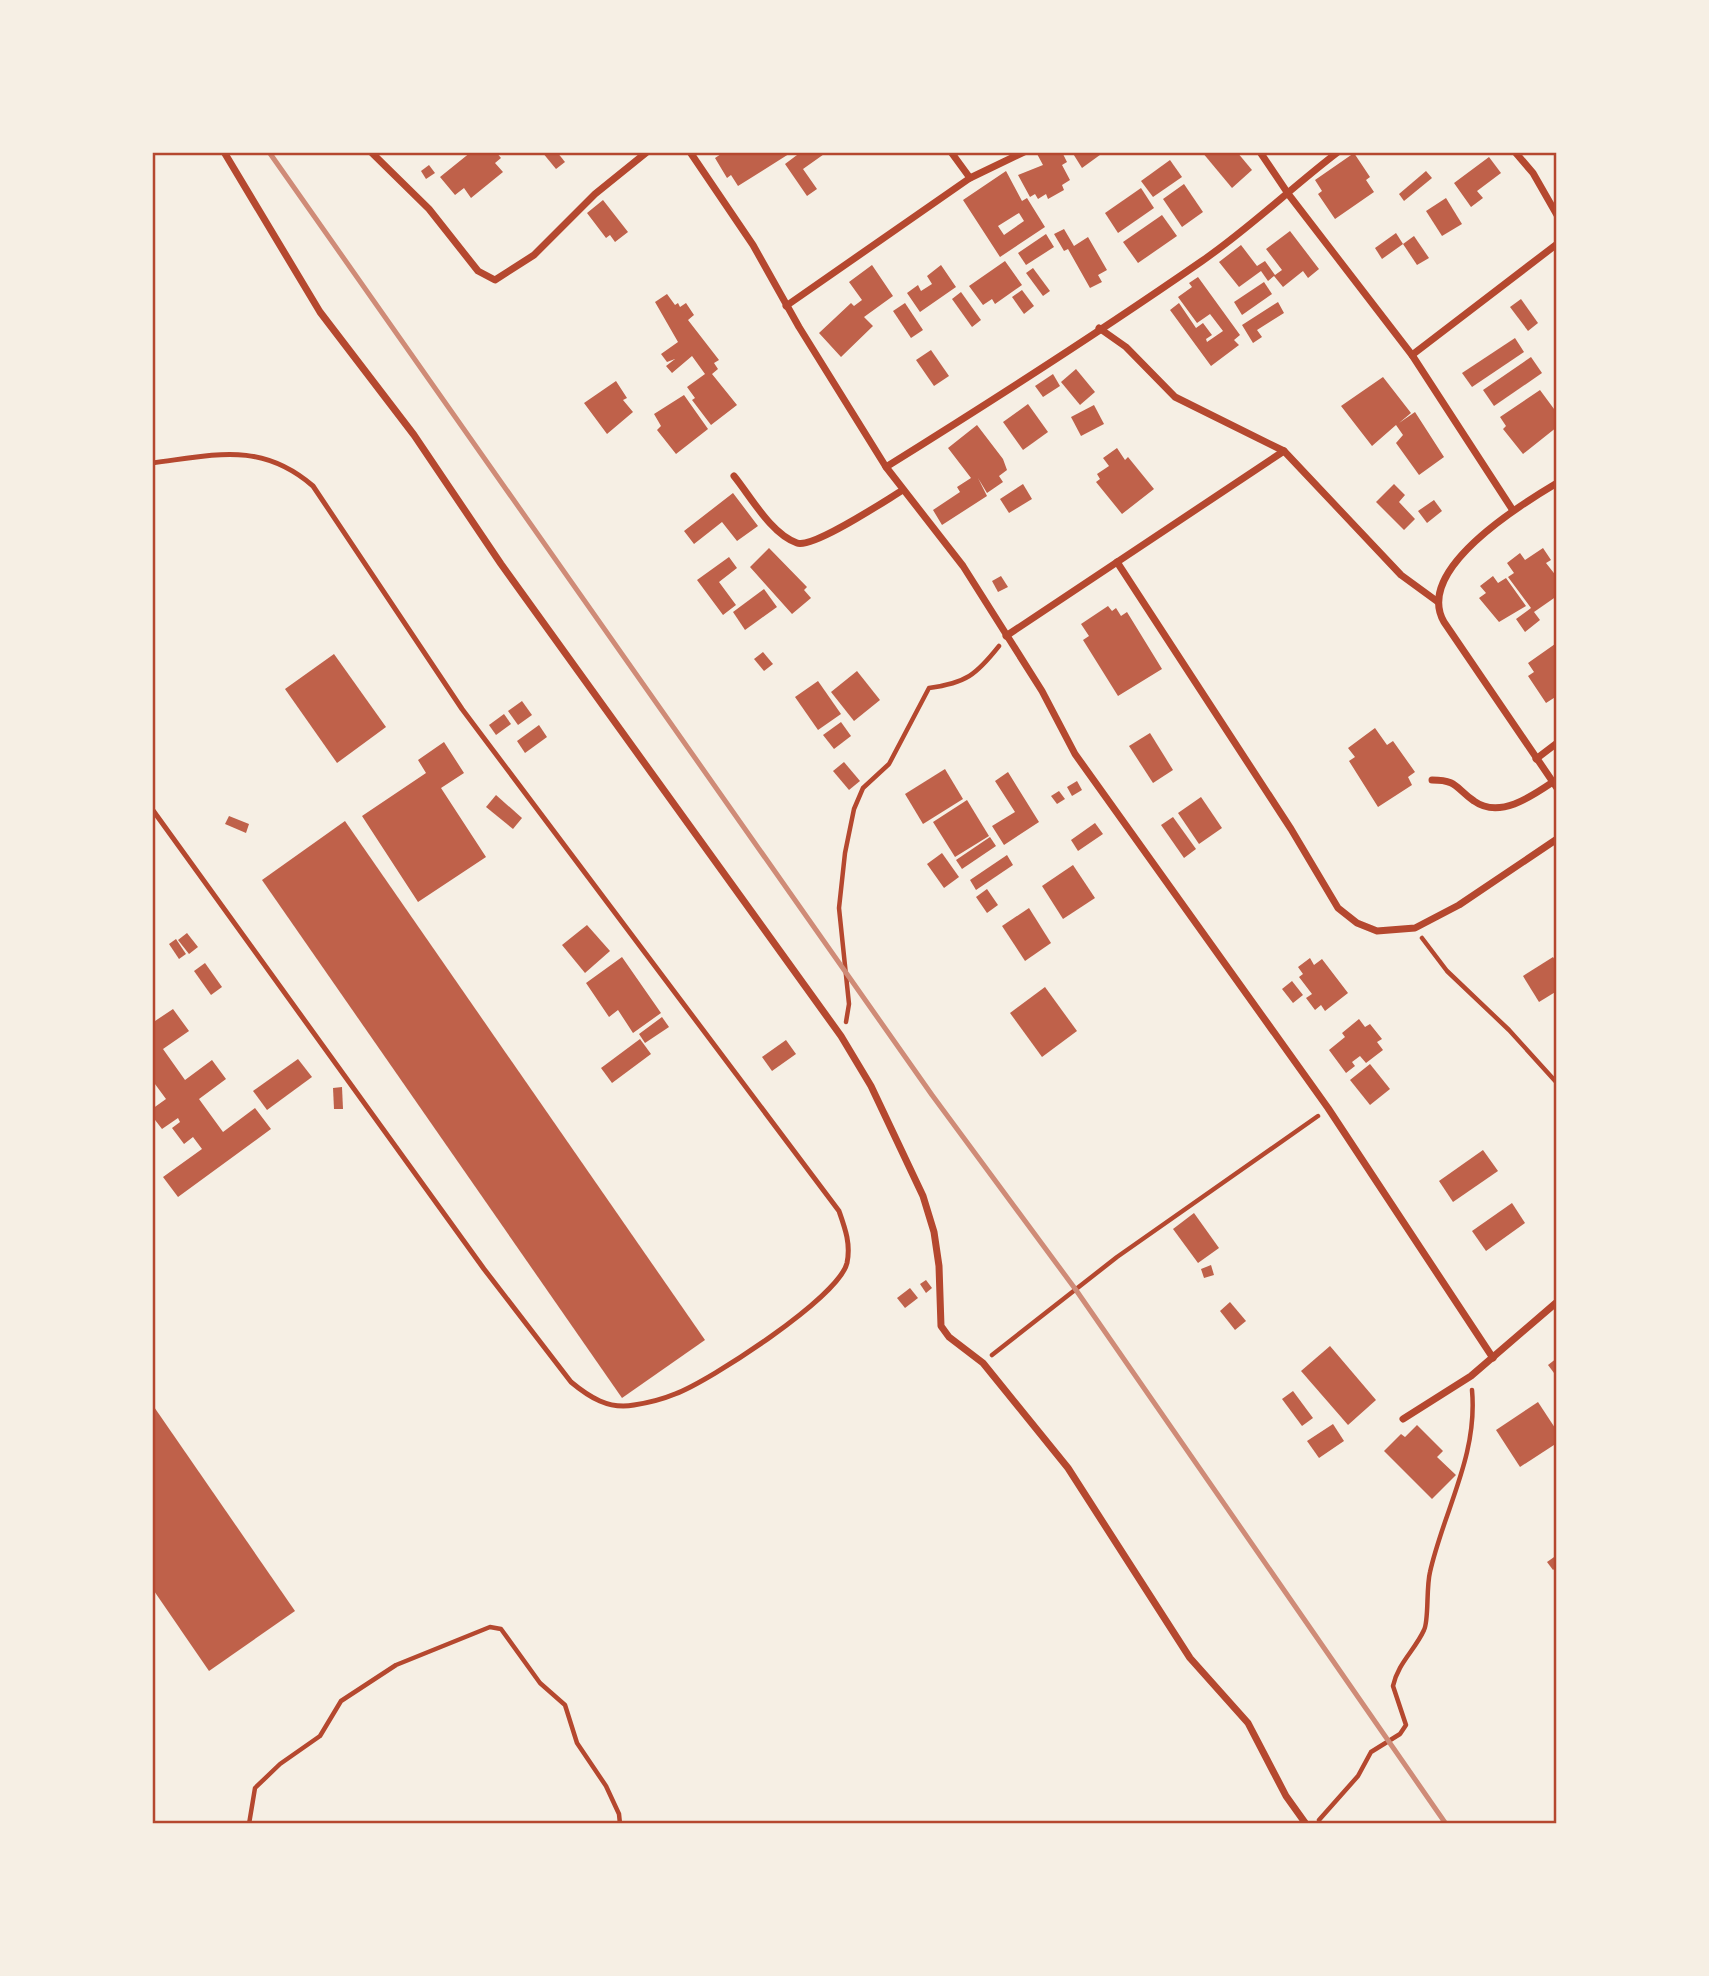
<svg xmlns="http://www.w3.org/2000/svg" width="1709" height="1976" font-family="Jost,sans-serif">
<style>
.building{fill:#bf614a;fill-rule:evenodd}
.lines{fill:none;stroke-linecap:round;stroke-linejoin:round}
.path{stroke:#b5482f;stroke-width:4.5}
.service{stroke:#b5482f;stroke-width:5}
.minor{stroke:#b5482f;stroke-width:7}
.rail{stroke:#cf8b77;stroke-width:5}
.neatline{fill:none;stroke:#b5482f;stroke-width:2.5}
</style>
<rect width="100%" height="100%" fill="#f6efe4"/>
<g class="building">
<polygon points="471,152 496,152 501,158 495,163 503,172 471,198 464,188 455,195 440,177"/>
<polygon points="542,152 557,152 565,162 556,169"/>
<polygon points="724,152 792,152 738,186 731,175 727,178 715,158"/>
<polygon points="801,152 827,152 803,169 817,189 807,196 785,164"/>
<polygon points="1036,152 1062,152 1067,162 1062,165 1070,180 1062,185 1064,190 1048,199 1046,194 1038,199 1035,194 1030,197 1018,175 1043,165"/>
<polygon points="1072,152 1104,152 1082,168"/>
<polygon points="1202,152 1237,152 1252,170 1232,188"/>
<polygon points="1354,153 1370,177 1366,180 1374,192 1335,219 1318,194 1322,191 1315,180"/>
<polygon points="1489,157 1501,173 1477,191 1483,198 1471,207 1454,183"/>
<polygon points="1170,160 1182,177 1153,197 1141,181"/>
<polygon points="429,165 435,173 426,179 421,171"/>
<path d="M1006,171L1022,201L1027,198L1045,227L1000,257L963,200ZM1019,213L1024,221L1004,235L998,226Z"/>
<polygon points="1426,171 1432,178 1404,201 1399,194"/>
<polygon points="1184,184 1203,212 1182,227 1163,199"/>
<polygon points="1141,188 1154,208 1118,233 1105,213"/>
<polygon points="1446,198 1462,224 1442,236 1426,211"/>
<polygon points="603,200 628,232 615,242 610,235 606,238 587,213"/>
<polygon points="1162,215 1177,236 1138,263 1123,242"/>
<polygon points="1064,229 1074,246 1088,237 1107,270 1098,275 1102,282 1090,288 1068,249 1064,251 1054,234"/>
<polygon points="1290,231 1319,269 1308,278 1303,271 1283,287 1274,276 1268,281 1261,271 1239,287 1219,262 1241,245 1257,266 1265,261 1275,275 1282,270 1266,249"/>
<polygon points="1396,233 1403,244 1382,259 1375,248"/>
<polygon points="1046,234 1054,247 1026,265 1018,253"/>
<polygon points="1414,236 1429,258 1417,265 1403,244"/>
<polygon points="1005,261 1022,285 995,304 992,299 983,305 969,286"/>
<polygon points="872,265 893,296 864,317 873,326 841,357 819,333 851,303 854,306 862,300 849,282"/>
<polygon points="941,265 956,287 920,312 907,293 918,285 921,291 932,284 927,276"/>
<polygon points="1033,268 1050,291 1043,296 1026,273"/>
<polygon points="1198,277 1240,335 1234,340 1239,345 1211,366 1170,310 1179,303 1196,328 1203,323 1212,335 1206,339 1207,342 1223,331 1210,314 1197,323 1178,297 1192,287 1189,283"/>
<polygon points="1264,282 1272,294 1242,315 1234,302"/>
<polygon points="1022,290 1034,306 1024,314 1012,297"/>
<polygon points="961,292 981,320 972,327 952,299"/>
<polygon points="667,294 675,305 678,303 680,307 686,303 694,315 688,320 719,360 714,363 718,369 712,374 737,405 711,425 692,400 695,398 687,387 705,374 692,356 672,373 666,366 675,359 667,362 661,354 678,342 655,302"/>
<polygon points="1521,299 1538,323 1528,331 1510,307"/>
<polygon points="1278,302 1284,313 1257,330 1262,337 1253,343 1242,325"/>
<polygon points="905,303 923,330 911,338 893,311"/>
<polygon points="1515,338 1524,352 1472,387 1462,373"/>
<polygon points="931,350 949,376 934,386 916,360"/>
<polygon points="1531,357 1542,373 1494,406 1483,390"/>
<polygon points="1076,369 1095,392 1080,405 1061,382"/>
<polygon points="1053,374 1060,386 1043,397 1035,386"/>
<polygon points="1383,377 1411,413 1399,423 1415,412 1444,457 1419,475 1396,443 1403,435 1396,425 1372,446 1341,406"/>
<polygon points="616,381 627,398 623,400 633,412 607,434 584,403"/>
<polygon points="1540,390 1557,413 1557,427 1523,454 1503,429 1506,426 1500,417"/>
<polygon points="684,395 708,429 676,454 657,430 661,426 654,414"/>
<polygon points="1028,404 1048,432 1023,450 1003,422"/>
<polygon points="1094,405 1104,424 1081,436 1071,417"/>
<polygon points="977,425 1003,459 1007,470 999,476 1003,482 987,493 978,478 987,496 942,525 933,510 960,492 957,487 971,478 948,448"/>
<polygon points="1117,448 1125,460 1128,457 1154,489 1122,514 1096,482 1100,479 1097,474 1109,466 1103,458"/>
<polygon points="1023,484 1032,499 1009,513 1000,499"/>
<polygon points="1394,484 1405,495 1399,502 1415,519 1404,530 1376,502"/>
<polygon points="733,493 758,526 737,541 722,522 694,544 684,531"/>
<polygon points="1434,500 1442,511 1427,523 1418,511"/>
<polygon points="769,548 807,587 804,590 811,598 792,614 750,567"/>
<polygon points="1543,548 1551,560 1546,563 1557,577 1557,596 1534,612 1540,620 1525,632 1516,619 1531,608 1508,577 1514,573 1507,563 1520,553 1525,560"/>
<polygon points="729,557 737,568 719,582 736,605 723,615 697,580"/>
<polygon points="1001,576 1008,587 998,592 992,581"/>
<polygon points="1493,576 1498,583 1506,578 1526,606 1499,622 1479,598 1486,593 1480,586"/>
<polygon points="764,589 777,607 745,630 733,612"/>
<polygon points="1108,606 1112,611 1116,608 1121,616 1127,612 1162,669 1118,696 1083,640 1089,636 1081,624"/>
<polygon points="1555,644 1557,696 1546,703 1528,676 1534,672 1528,663"/>
<polygon points="763,652 773,664 764,671 754,659"/>
<polygon points="334,654 386,727 337,763 285,689"/>
<polygon points="857,671 880,700 854,721 831,692"/>
<polygon points="818,681 841,714 818,730 795,697"/>
<polygon points="522,701 532,715 518,725 508,711"/>
<polygon points="504,714 511,724 496,735 489,725"/>
<polygon points="841,722 851,736 834,749 823,735"/>
<polygon points="539,725 547,737 525,753 517,741"/>
<polygon points="1375,728 1387,745 1393,741 1415,772 1408,777 1412,785 1378,807 1349,761 1355,757 1348,748"/>
<polygon points="1150,733 1173,770 1153,783 1129,746"/>
<polygon points="444,742 464,773 441,788 486,857 418,902 362,816 426,773 418,760"/>
<polygon points="844,762 860,781 849,790 833,771"/>
<polygon points="945,769 963,799 923,824 905,794"/>
<polygon points="1008,772 1039,822 1004,845 992,826 1015,812 995,781"/>
<polygon points="1077,781 1082,790 1072,796 1067,787"/>
<polygon points="1059,791 1065,799 1057,804 1051,796"/>
<polygon points="496,795 522,818 513,829 486,807"/>
<polygon points="1201,797 1222,828 1199,844 1178,813"/>
<polygon points="967,800 989,836 955,857 933,822"/>
<polygon points="229,816 249,824 246,833 225,824"/>
<polygon points="1173,817 1196,849 1184,858 1161,825"/>
<polygon points="345,821 705,1340 622,1398 262,880"/>
<polygon points="1095,823 1103,834 1078,851 1071,840"/>
<polygon points="990,837 996,846 962,869 956,860"/>
<polygon points="942,853 959,877 944,888 927,864"/>
<polygon points="1007,855 1013,865 976,890 970,880"/>
<polygon points="1073,865 1095,898 1063,919 1042,886"/>
<polygon points="987,889 998,905 987,913 976,897"/>
<polygon points="1029,908 1051,943 1025,961 1002,926"/>
<polygon points="587,925 610,951 585,973 562,945"/>
<polygon points="187,933 198,947 189,954 178,940"/>
<polygon points="176,939 186,954 179,959 169,944"/>
<polygon points="622,957 661,1013 633,1033 618,1010 609,1017 586,983"/>
<polygon points="1553,957 1557,963 1557,991 1539,1002 1523,976"/>
<polygon points="1310,958 1314,965 1322,959 1348,993 1325,1011 1321,1005 1315,1010 1306,998 1312,994 1299,977 1303,974 1298,967"/>
<polygon points="205,963 222,987 211,995 194,971"/>
<polygon points="1292,981 1303,995 1293,1003 1282,989"/>
<polygon points="1045,987 1077,1031 1042,1057 1010,1013"/>
<polygon points="173,1009 189,1031 163,1049 185,1080 212,1060 226,1079 199,1099 223,1132 255,1108 271,1129 178,1197 163,1177 202,1149 193,1137 184,1144 172,1128 180,1122 178,1118 162,1129 152,1116 152,1109 166,1099 152,1080 152,1023"/>
<polygon points="662,1017 669,1027 645,1043 639,1034"/>
<polygon points="1359,1019 1365,1027 1370,1024 1382,1039 1377,1042 1383,1050 1366,1063 1360,1056 1352,1062 1355,1066 1346,1073 1329,1050 1345,1037 1342,1033"/>
<polygon points="640,1039 651,1054 612,1083 601,1068"/>
<polygon points="786,1040 796,1054 772,1071 762,1057"/>
<polygon points="298,1059 312,1077 267,1110 253,1091"/>
<polygon points="1370,1064 1390,1089 1370,1105 1350,1080"/>
<polygon points="342,1087 343,1109 334,1109 333,1088"/>
<polygon points="1483,1150 1498,1171 1453,1202 1439,1181"/>
<polygon points="1512,1203 1525,1223 1486,1251 1472,1231"/>
<polygon points="1194,1213 1219,1248 1198,1263 1173,1229"/>
<polygon points="1211,1265 1214,1275 1204,1278 1201,1269"/>
<polygon points="926,1280 932,1288 926,1293 920,1284"/>
<polygon points="910,1288 918,1298 905,1308 897,1298"/>
<polygon points="1230,1302 1246,1321 1235,1330 1220,1311"/>
<polygon points="1330,1346 1376,1400 1348,1425 1301,1371"/>
<polygon points="1557,1358 1557,1377 1548,1365"/>
<polygon points="1293,1391 1313,1418 1302,1426 1282,1399"/>
<polygon points="1538,1402 1557,1431 1557,1443 1520,1467 1496,1430"/>
<polygon points="152,1404 295,1611 209,1671 152,1588"/>
<polygon points="1333,1424 1344,1441 1319,1458 1307,1441"/>
<polygon points="1417,1425 1443,1451 1437,1457 1456,1475 1432,1499 1384,1451 1401,1434 1405,1437"/>
<polygon points="1557,1555 1557,1567 1553,1570 1547,1562"/>
</g>
<g class="lines">
<g class="path">
<polyline points="1422,938 1447,971 1509,1030 1557,1083"/>
<path d="M846,1022L849,1004L839,908L845,853L854,809L863,788L889,764L929,688C966,683 976,675 999,646"/>
<polyline points="992,1355 1117,1257 1318,1116"/>
<path d="M1319,1820L1358,1776L1371,1752L1400,1734L1406,1725L1393,1686C1398,1663 1415,1650 1424,1630C1429,1621 1426,1588 1430,1572C1444,1510 1478,1456 1472,1390"/>
<polyline points="249,1824 255,1788 280,1764 320,1736 341,1701 396,1665 490,1627 501,1629 540,1683 565,1705 577,1743 606,1786 619,1814 620,1824"/>
</g>
<path class="service" d="M152,463C215,455 261,441 313,486L462,709L839,1211C845,1228 851,1244 847,1263C839,1297 710,1381 675,1394C663,1399 647,1403 634,1405C609,1410 589,1397 571,1382L484,1269L152,809"/>
<g class="minor">
<polyline points="224,152 320,312 414,435 501,564 841,1036 871,1086 923,1196 934,1232 939,1266 941,1326 949,1337 983,1363 1068,1468 1190,1658 1248,1723 1286,1796 1306,1824"/>
<polyline points="371,152 429,209 478,271 495,280 534,255 595,194 647,152"/>
<polyline points="690,152 753,245 799,327 886,467 963,566 1042,691 1075,754 1328,1108 1493,1358"/>
<polyline points="951,152 970,178"/>
<polyline points="1260,152 1289,195 1412,355 1512,509"/>
<polyline points="1515,152 1533,173 1557,215"/>
<polyline points="786,306 970,178 1024,152"/>
<polyline points="1099,328 1126,347 1175,397 1284,451 1401,575 1438,602"/>
<polyline points="1412,355 1557,244"/>
<path d="M886,467C992,401 1098,333 1202,261C1250,228 1292,187 1338,152"/>
<path d="M734,476C751,497 771,534 797,543C813,549 886,500 903,490"/>
<path d="M1557,483C1520,505 1414,570 1444,622L1557,788"/>
<polyline points="1117,562 1291,829 1338,908 1357,923 1377,931 1415,928 1459,905 1557,839"/>
<polyline points="1006,636 1284,451"/>
<polyline points="1536,759 1557,743"/>
<path d="M1432,780C1458,780 1455,788 1474,801C1499,819 1531,797 1553,782"/>
<polyline points="1403,1419 1471,1376 1557,1302"/>
</g>
<polyline class="rail" points="269,152 932,1095 1076,1290 1446,1824"/>
</g>
<rect width="1709" height="1976" fill="none" stroke="#f6efe4" stroke-width="308"/>
<rect x="154" y="154" width="1401" height="1668" class="neatline"/>
</svg>
